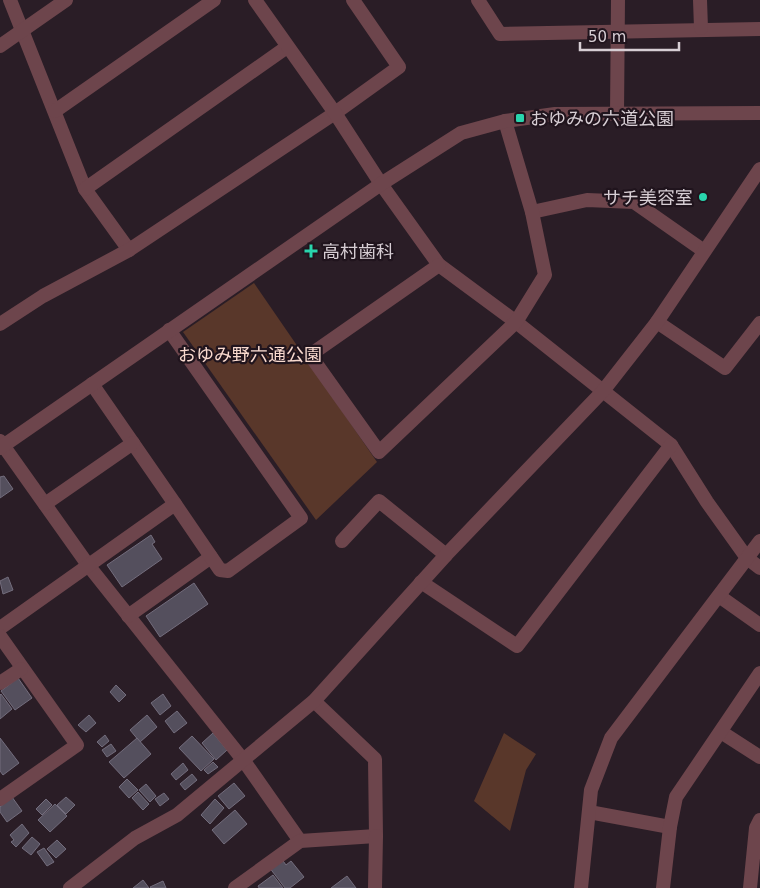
<svg xmlns="http://www.w3.org/2000/svg" width="760" height="888" font-family="'DejaVu Sans','Noto Sans JP',sans-serif">
<style>
.green{fill:#59372a}
.building{fill:#544f5d;stroke:#736d7d}
.lines{fill:none;stroke-linecap:round;stroke-linejoin:round}
.minor{stroke:#6d454c;stroke-width:14}
.tertiary{stroke:#6d454c;stroke-width:14}
.poi-dot{fill:#29d5ad;stroke:#20141d;stroke-width:2}
.labels{text-anchor:middle;dominant-baseline:central;stroke-width:4.5;stroke-linejoin:round;paint-order:stroke}
.poi-label{font-size:18px;fill:#d7ced4;stroke:#20141d;text-anchor:start}
.park-label{font-size:18px;fill:#f9dacf;stroke:#20141d}
</style>
<rect width="100%" height="100%" fill="#2a1d26"/>
<g class="green">
<polygon points="254,283 377,462 316,520 183,332"/>
<polygon points="504,733 536,754 526,770 510,831 474,801"/>
</g>
<g class="building">
<polygon points="4,476 13,489 0,498 0,477"/>
<polygon points="151,535 155,542 152,544 162,559 122,587 107,565"/>
<polygon points="8,577 13,590 3,594 0,581"/>
<polygon points="194,583 208,604 160,637 146,616"/>
<polygon points="18,678 32,698 15,710 1,691"/>
<polygon points="116,685 126,695 119,702 110,692"/>
<polygon points="1,694 12,709 0,719 0,695"/>
<polygon points="163,694 171,706 160,715 151,703"/>
<polygon points="177,711 187,723 174,733 165,721"/>
<polygon points="89,715 96,723 86,732 78,725"/>
<polygon points="147,715 157,727 140,742 130,730"/>
<polygon points="213,733 227,750 216,760 202,743"/>
<polygon points="105,735 109,741 102,747 97,742"/>
<polygon points="192,736 214,759 201,771 179,748"/>
<polygon points="0,738 19,763 3,775 0,771"/>
<polygon points="137,738 151,754 124,778 109,762"/>
<polygon points="111,744 116,751 107,757 102,750"/>
<polygon points="213,762 218,767 208,774 204,770"/>
<polygon points="183,763 188,770 176,780 171,774"/>
<polygon points="192,774 197,780 185,790 180,784"/>
<polygon points="127,779 138,790 129,798 119,787"/>
<polygon points="234,783 245,796 229,809 218,796"/>
<polygon points="146,784 156,796 150,802 139,790"/>
<polygon points="138,792 149,804 143,810 132,798"/>
<polygon points="164,793 169,799 160,806 155,799"/>
<polygon points="12,797 22,811 7,822 0,812 0,807"/>
<polygon points="66,797 75,805 66,814 57,805"/>
<polygon points="46,799 52,805 42,815 36,809"/>
<polygon points="215,799 224,808 210,824 201,815"/>
<polygon points="55,804 67,816 50,832 38,820"/>
<polygon points="235,810 247,824 224,844 212,830"/>
<polygon points="22,824 29,833 16,847 11,842 14,840 10,835"/>
<polygon points="32,837 40,844 31,855 22,848"/>
<polygon points="57,840 66,849 56,858 47,849"/>
<polygon points="44,848 54,862 47,866 37,852"/>
<polygon points="281,858 286,865 291,861 304,877 290,888 285,888 269,867"/>
<polygon points="273,875 283,888 259,888 258,886"/>
<polygon points="347,876 356,888 331,888"/>
<polygon points="143,880 149,888 133,888"/>
<polygon points="163,881 166,888 151,888 150,887"/>
</g>
<g class="lines">
<g class="minor">
<polyline points="10,0 85,189 129,250"/>
<polyline points="478,0 500,34 760,29"/>
<polyline points="700,0 701,28"/>
<polyline points="0,46 66,0"/>
<polyline points="55,111 214,0"/>
<polyline points="617,114 618,0"/>
<polyline points="381,184 439,265 516,322 671,445 707,502 747,558 760,568"/>
<polyline points="85,189 287,47"/>
<polyline points="532,212 587,200 634,202 704,251"/>
<polyline points="439,265 310,355 379,452 516,322 545,275 532,212 505,121"/>
<polyline points="657,322 725,368 760,323"/>
<polyline points="0,324 43,296 129,250 335,113 399,67 353,0"/>
<polyline points="92,384 175,504"/>
<polyline points="0,441 88,565 244,761 300,841"/>
<polyline points="45,504 133,443"/>
<polyline points="342,541 379,501 446,555"/>
<polyline points="421,582 517,646 671,445"/>
<polyline points="719,596 760,625"/>
<polyline points="128,616 211,557"/>
<polyline points="0,628 175,504 220,570 228,571 301,518 169,330"/>
<polyline points="0,636 77,745 0,799"/>
<polyline points="0,683 21,669"/>
<polyline points="721,732 760,757"/>
<polyline points="589,812 670,827"/>
<polyline points="235,888 300,841 376,836 375,759 314,701"/>
<polyline points="375,888 376,836"/>
<polyline points="581,888 591,790 611,738 760,541"/>
<polyline points="663,888 670,827 676,797 760,673"/>
<polyline points="750,888 756,828 760,820"/>
</g>
<g class="tertiary">
<polyline points="255,0 335,113 381,184"/>
<polyline points="0,448 381,184 461,133 505,121 555,114 760,113"/>
<polyline points="70,888 135,838 177,815 314,701 446,555 603,391 657,322 760,169"/>
</g>
</g>
<g class="poi-dot">
<rect x="515" y="113" width="10" height="10" rx="2.5"/>
<circle cx="703" cy="197" r="5"/>
<path d="M308.5 243.5h5v5h5v5h-5v5h-5v-5h-5v-5h5z"/>
</g>
<g class="labels">
<g class="poi-label">
<text x="530" y="118">おゆみの六道公園</text>
<text x="693" y="197" text-anchor="end">サチ美容室</text>
<text x="322" y="251">高村歯科</text>
</g>
<g class="park-label">
<text x="250" y="354">おゆみ野六通公園</text>
</g>
</g>
<path d="M580 42v8h99v-8" fill="none" stroke="#d7ced4" stroke-width="2.5"/>
<text x="588" y="42" font-size="15" fill="#d7ced4" stroke="#20141d" stroke-width="4" paint-order="stroke">50 m</text>
</svg>
